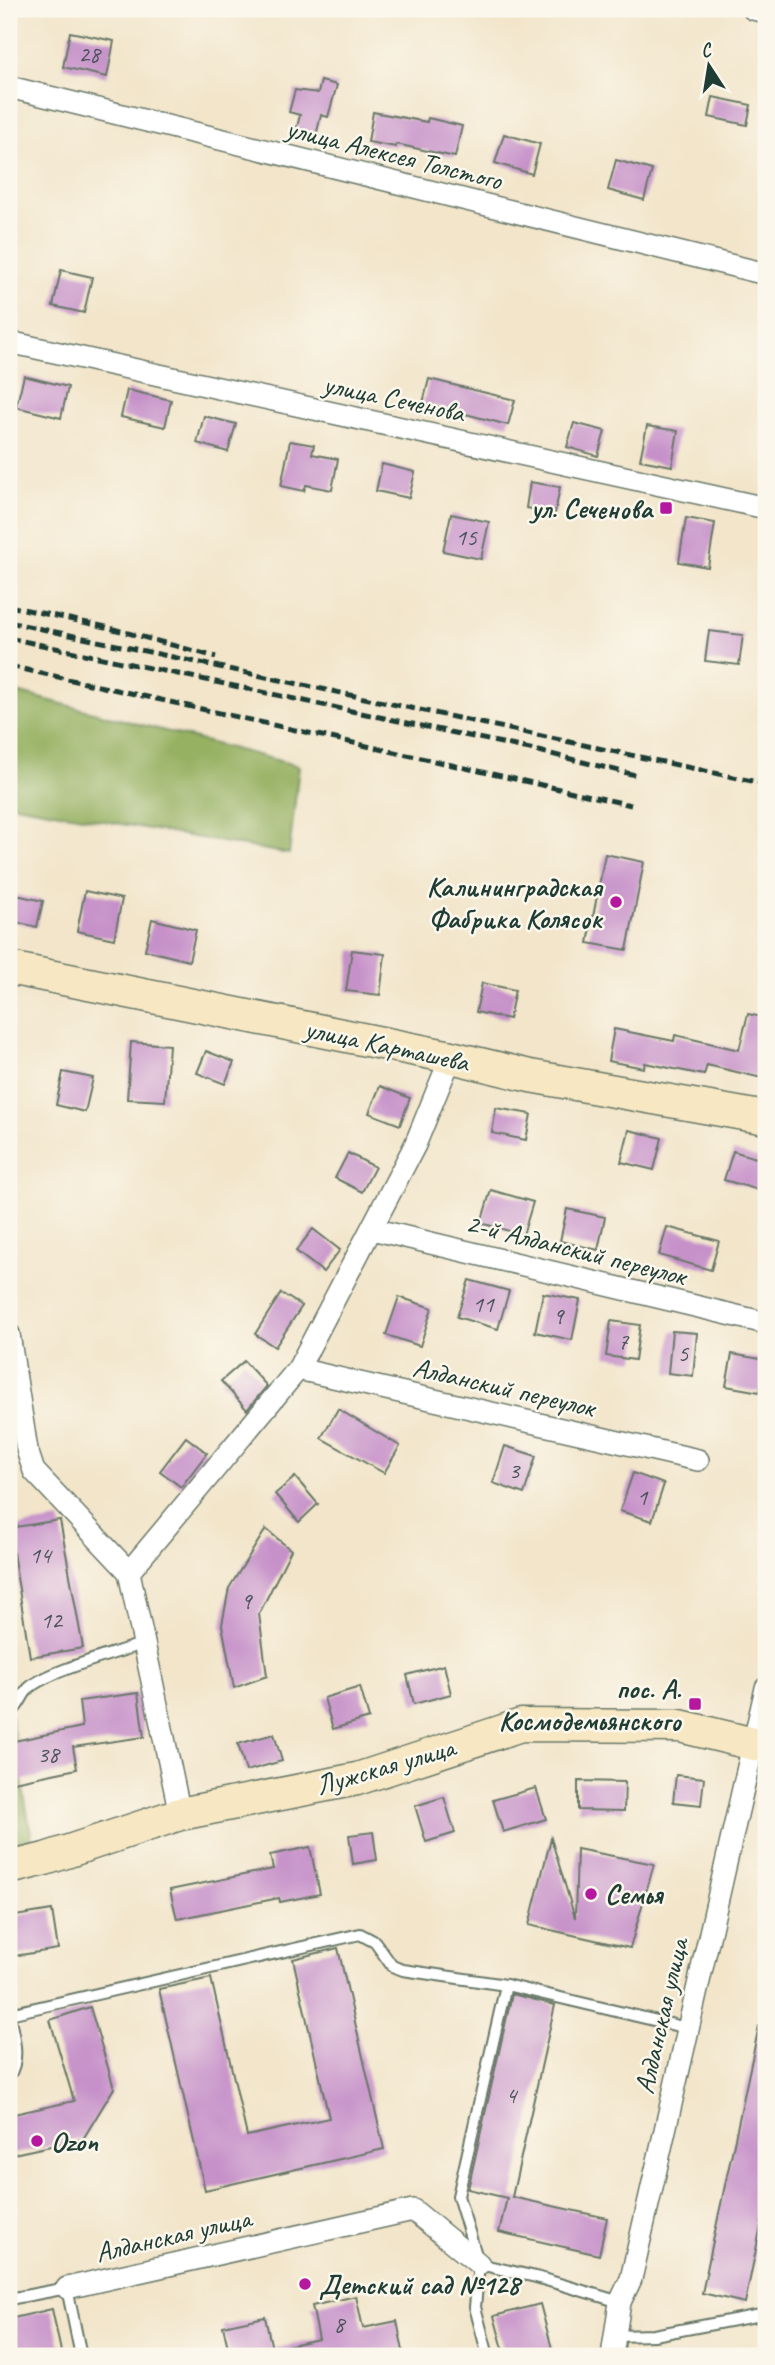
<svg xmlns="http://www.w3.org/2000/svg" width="775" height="2365" font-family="Caveat,sans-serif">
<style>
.forest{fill:#96b162;stroke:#5a774b;stroke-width:2}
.building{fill:#c691c9}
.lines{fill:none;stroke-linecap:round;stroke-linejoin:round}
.lane-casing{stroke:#697868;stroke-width:14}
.street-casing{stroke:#697868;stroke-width:24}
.secondary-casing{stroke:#697868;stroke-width:35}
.lane{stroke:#fff;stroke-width:10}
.street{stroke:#fff;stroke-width:21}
.secondary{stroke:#f7e8c3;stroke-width:32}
.rail{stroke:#1f3d34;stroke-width:5;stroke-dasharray:10 5;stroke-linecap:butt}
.poi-dot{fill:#b5179e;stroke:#fbf7ec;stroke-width:2.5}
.labels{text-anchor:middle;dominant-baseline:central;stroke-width:5;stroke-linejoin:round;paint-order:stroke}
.number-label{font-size:24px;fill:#495259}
.street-label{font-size:28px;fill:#1f3d34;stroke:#fbf7ec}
.poi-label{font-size:28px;font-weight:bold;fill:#1f3d34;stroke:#fbf7ec;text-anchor:end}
</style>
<rect width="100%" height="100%" fill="#fbf7ec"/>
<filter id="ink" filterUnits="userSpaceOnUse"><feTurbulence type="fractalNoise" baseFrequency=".0143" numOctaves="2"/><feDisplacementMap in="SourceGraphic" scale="14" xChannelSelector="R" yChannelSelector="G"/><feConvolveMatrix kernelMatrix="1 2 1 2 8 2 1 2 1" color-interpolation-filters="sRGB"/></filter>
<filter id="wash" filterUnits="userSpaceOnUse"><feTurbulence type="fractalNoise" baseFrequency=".00686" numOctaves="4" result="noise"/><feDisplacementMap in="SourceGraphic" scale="28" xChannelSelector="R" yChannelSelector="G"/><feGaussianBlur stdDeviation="1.57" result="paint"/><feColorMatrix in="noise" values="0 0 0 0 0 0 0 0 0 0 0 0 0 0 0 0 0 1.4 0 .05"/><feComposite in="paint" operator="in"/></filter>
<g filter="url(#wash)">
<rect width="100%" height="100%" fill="#f2e5ca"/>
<g class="forest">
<polygon points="9,690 299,766 289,854 9,804"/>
<polygon points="9,1708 32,1839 9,1844"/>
</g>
<g id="blocks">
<g class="building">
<polygon points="70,32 114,41 107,77 63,67"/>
<polygon points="321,81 337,85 328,117 321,115 316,136 296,131 300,115 289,112 295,90 318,93"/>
<polygon points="713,97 751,105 747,125 709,117"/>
<polygon points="373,112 427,122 428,118 462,126 455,157 396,144 396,147 368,142"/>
<polygon points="504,134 540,144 532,174 495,163"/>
<polygon points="616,160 652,170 644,200 608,190"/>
<polygon points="61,270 92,277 84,313 53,306"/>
<polygon points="24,376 68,387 61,418 16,407"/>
<polygon points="429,379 515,400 508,425 423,403"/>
<polygon points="127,390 171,400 165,427 121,417"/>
<polygon points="204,416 236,424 228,452 197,443"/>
<polygon points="574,423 605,431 598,456 567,447"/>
<polygon points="647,426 678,431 672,466 640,460"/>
<polygon points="290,441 314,445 312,454 338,459 332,490 306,485 304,491 281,486"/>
<polygon points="382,464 415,472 409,498 376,491"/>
<polygon points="530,482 560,487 555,513 526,508"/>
<polygon points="451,514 489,522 481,559 443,551"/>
<polygon points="686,518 715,523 708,567 679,562"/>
<polygon points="709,631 743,635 739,665 705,661"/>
<polygon points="605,854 644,862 627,950 588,943"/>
<polygon points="85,891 122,899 114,939 77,931"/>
<polygon points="16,895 43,901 37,927 10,921"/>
<polygon points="152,919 196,930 189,961 145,950"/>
<polygon points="352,950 385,954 380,995 346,991"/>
<polygon points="482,983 515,990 509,1019 476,1012"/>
<polygon points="748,1014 766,1018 766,1079 707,1065 704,1075 645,1063 644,1068 608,1061 614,1029 674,1041 675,1035 739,1050"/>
<polygon points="131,1042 169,1045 165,1101 127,1099"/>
<polygon points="206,1051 234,1062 225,1084 197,1073"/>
<polygon points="63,1072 93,1078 85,1112 56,1105"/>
<polygon points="380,1086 410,1098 400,1125 369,1113"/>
<polygon points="496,1108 531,1114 526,1140 492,1133"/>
<polygon points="629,1130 662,1138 654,1170 621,1162"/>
<polygon points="733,1151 766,1161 759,1190 724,1180"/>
<polygon points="348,1153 375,1167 362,1192 335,1178"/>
<polygon points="491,1190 533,1202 523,1235 481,1223"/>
<polygon points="567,1209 605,1217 598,1250 560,1241"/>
<polygon points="667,1227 719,1241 711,1270 659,1255"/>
<polygon points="313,1229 340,1250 323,1272 296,1251"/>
<polygon points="469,1280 509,1291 498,1329 457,1317"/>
<polygon points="281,1293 302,1306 275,1347 255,1334"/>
<polygon points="543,1293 580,1300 572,1340 535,1332"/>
<polygon points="399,1297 432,1308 420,1346 386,1335"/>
<polygon points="611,1321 640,1325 635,1360 606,1356"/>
<polygon points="672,1331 697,1333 693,1376 668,1373"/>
<polygon points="732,1354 766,1360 760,1392 726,1386"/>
<polygon points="244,1361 267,1386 247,1410 221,1381"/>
<polygon points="338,1409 400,1446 384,1473 321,1438"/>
<polygon points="186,1437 207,1453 181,1487 160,1471"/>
<polygon points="505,1446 536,1456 524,1494 493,1483"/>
<polygon points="633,1473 664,1484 652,1521 620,1511"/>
<polygon points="295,1477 318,1504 299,1522 275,1494"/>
<polygon points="60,1520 83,1648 30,1657 9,1528"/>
<polygon points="266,1529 291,1550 259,1614 267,1676 234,1688 222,1625 229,1588"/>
<polygon points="444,1665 451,1694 414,1704 407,1675"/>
<polygon points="360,1687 369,1718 333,1729 324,1698"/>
<polygon points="138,1693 144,1737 73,1747 77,1769 9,1783 9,1742 82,1727 79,1701"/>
<polygon points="274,1734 282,1761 246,1771 238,1744"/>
<polygon points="676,1775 704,1778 701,1805 673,1802"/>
<polygon points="578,1781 625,1782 624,1811 578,1810"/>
<polygon points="536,1788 546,1819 503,1832 493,1800"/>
<polygon points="444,1797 455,1833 426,1842 415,1806"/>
<polygon points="373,1832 377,1860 353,1864 349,1835"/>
<polygon points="551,1838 575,1918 577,1849 654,1864 630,1948 529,1925"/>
<polygon points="310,1847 320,1894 280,1902 279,1898 177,1919 170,1890 273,1869 270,1855"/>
<polygon points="52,1910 58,1949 14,1956 9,1917"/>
<polygon points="338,1948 384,2149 205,2190 159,1989 211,1978 247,2136 329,2118 293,1959"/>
<polygon points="512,1994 555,2005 512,2197 607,2218 599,2255 499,2232 507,2198 468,2189"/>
<polygon points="90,2007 114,2088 83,2139 9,2155 9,2115 74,2101 50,2020"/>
<polygon points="759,2026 766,2026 766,2201 745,2303 702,2293"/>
<polygon points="356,2296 363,2328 397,2321 404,2356 362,2356 361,2353 346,2356 230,2356 223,2326 265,2317 272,2349 319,2339 312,2306"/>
<polygon points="540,2304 554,2356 505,2356 494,2316"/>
<polygon points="52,2309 62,2356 9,2356 9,2319"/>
</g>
</g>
</g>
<g filter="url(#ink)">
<use href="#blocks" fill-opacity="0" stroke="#697868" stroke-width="2"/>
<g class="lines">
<g class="lane-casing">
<g id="lane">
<path d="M9,1714C19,1708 21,1696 29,1688C48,1671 117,1653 144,1643"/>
<polyline points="9,2014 360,1934 375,1942 392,1966 403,1970 506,1985"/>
<path d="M9,2015C13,2036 21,2057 9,2076"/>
<polyline points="477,2258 458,2196 506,1985 687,2028"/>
<polyline points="9,2299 67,2288 81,2356"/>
<polyline points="615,2336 654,2335 766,2314"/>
<polyline points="488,2356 475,2307 479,2264 536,2277 620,2302"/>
</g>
</g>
<g class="street-casing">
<g id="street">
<polyline points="753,9 766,12"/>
<polyline points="9,87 766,274"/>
<polyline points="9,342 766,508"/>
<polyline points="372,1229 766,1323"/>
<polyline points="9,1334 27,1450 34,1471 129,1572"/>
<polyline points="298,1369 698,1460"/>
<polyline points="180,1814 129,1572 298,1369 415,1145 451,1057"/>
<polyline points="67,2288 413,2210 479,2264"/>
<polyline points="612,2356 620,2302 631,2279 766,1688"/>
</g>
</g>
<g class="secondary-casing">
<g id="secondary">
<polyline points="9,968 451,1057 530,1076 766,1118"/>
<polyline points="9,1868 45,1859 180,1814 357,1779 521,1725 680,1726 766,1747"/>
</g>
</g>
<use href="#lane" class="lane"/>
<use href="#street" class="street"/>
<use href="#secondary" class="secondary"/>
<g class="rail">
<polyline points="9,606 106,627 216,657"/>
<polyline points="9,622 766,784"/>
<polyline points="9,638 539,751 635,775"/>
<polyline points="9,666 631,805"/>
</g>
</g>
</g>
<g class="poi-dot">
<rect x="659" y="501" width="14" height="14" rx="3.5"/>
<circle cx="616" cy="902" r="7"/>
<rect x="688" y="1697" width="14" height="14" rx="3.5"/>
<circle cx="591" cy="1894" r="7"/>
<circle cx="37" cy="2141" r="7"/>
<circle cx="305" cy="2284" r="7"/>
</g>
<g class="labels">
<g class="number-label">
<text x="89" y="54">28</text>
<text x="466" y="537">15</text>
<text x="483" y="1304">11</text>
<text x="558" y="1316">9</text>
<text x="623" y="1341">7</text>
<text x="683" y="1353">5</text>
<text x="514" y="1470">3</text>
<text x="642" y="1497">1</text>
<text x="40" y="1555">14</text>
<text x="246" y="1601">9</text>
<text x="51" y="1620">12</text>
<text x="48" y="1754">38</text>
<text x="511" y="2095">4</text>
<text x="339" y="2324">8</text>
</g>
<g class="street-label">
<text transform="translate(394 154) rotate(14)">улица Алексея Толстого</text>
<text transform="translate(394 398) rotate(12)">улица Сеченова</text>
<text transform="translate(387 1045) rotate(12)">улица Карташева</text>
<text transform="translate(576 1249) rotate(14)">2-й Алданский переулок</text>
<text transform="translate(504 1387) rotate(13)">Алданский переулок</text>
<text transform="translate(385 1766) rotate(-16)">Лужская улица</text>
<text transform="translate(661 2016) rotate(-77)">Алданская улица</text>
<text transform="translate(173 2235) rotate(-13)">Алданская улица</text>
</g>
<g class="poi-label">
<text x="652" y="508">ул. Сеченова</text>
<text x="602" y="886">Калининградская<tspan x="602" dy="32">Фабрика Колясок</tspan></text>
<text x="681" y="1688">пос. А.<tspan x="681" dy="32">Космодемьянского</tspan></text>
<text x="605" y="1894" text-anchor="start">Семья</text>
<text x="51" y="2141" text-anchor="start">Ozon</text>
<text x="319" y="2284" text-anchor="start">Детский сад №128</text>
</g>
</g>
<rect width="775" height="2365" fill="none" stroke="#fbf7ec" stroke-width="35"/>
<g transform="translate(709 66) rotate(348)" stroke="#fbf7ec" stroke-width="5" paint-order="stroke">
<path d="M0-5L12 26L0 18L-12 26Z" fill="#1f3d34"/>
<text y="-10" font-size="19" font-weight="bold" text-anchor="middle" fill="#1f3d34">С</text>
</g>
</svg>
